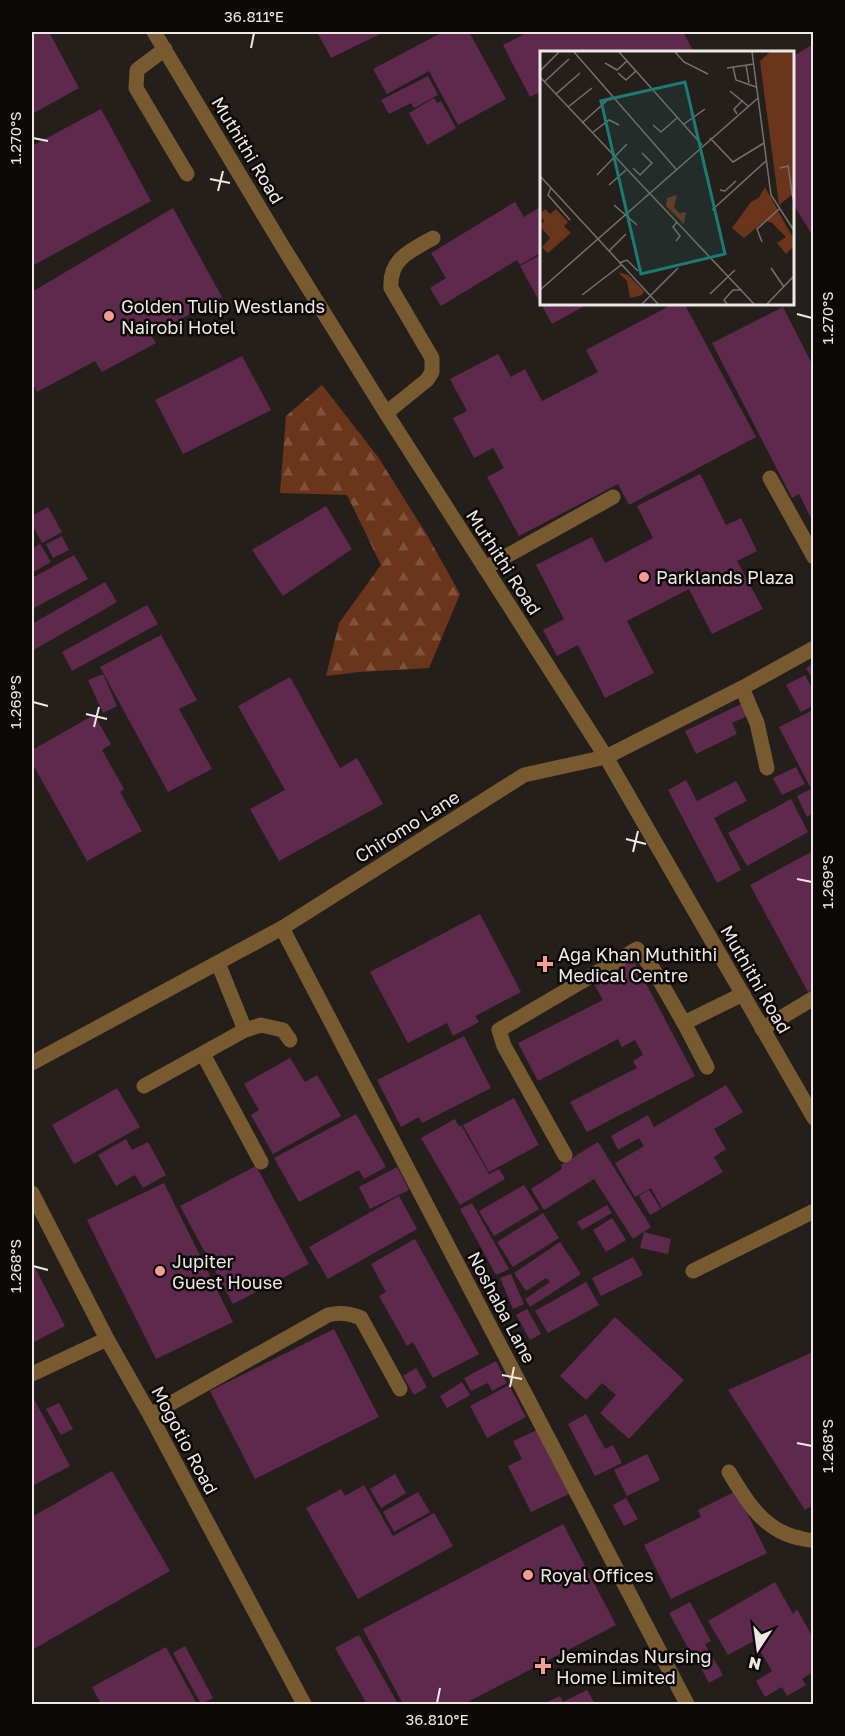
<svg xmlns="http://www.w3.org/2000/svg" width="845" height="1736" font-family="'Golos Text',sans-serif">
<style>
.forest{fill:url(#forest-firs)}
.building{fill:#5f284d}
.lines{fill:none;stroke-linecap:round;stroke-linejoin:round}
.service{stroke:#775a30;stroke-width:15}
.minor{stroke:#775a30;stroke-width:15}
.tertiary{stroke:#775a30;stroke-width:15}
.ticks{fill:none;stroke:#ece8e6;stroke-width:2}
.poi-dot{fill:#f59b96;stroke:#0c0908;stroke-width:2}
.labels{text-anchor:middle;dominant-baseline:central;stroke-width:5;stroke-linejoin:round;paint-order:stroke}
.street-label{font-size:18px;fill:#ece8e6;stroke:#0c0908}
.poi-label{font-size:18px;fill:#ece8e6;stroke:#0c0908;text-anchor:start}
.inset-road{fill:none;stroke:#756f6d;stroke-width:1.5}
.view{fill:#1a7c74;fill-opacity:0.15;stroke:#1a7c74;stroke-width:3}
.inset-edge{fill:none;stroke:#ece8e6;stroke-width:3}
.neatline{fill:none;stroke:#ece8e6;stroke-width:2}
.ticks-label{font-size:15px;text-anchor:middle;fill:#ece8e6}
</style>
<defs>
<pattern id="forest-firs" width="22" height="20" patternUnits="userSpaceOnUse" patternTransform="scale(1.5)"><rect width="22" height="20" fill="#6b351b"/><path d="M5 1l3.5 6h-7zM16 11l3.5 6h-7z" fill="#80523c"/></pattern>
</defs>
<rect width="100%" height="100%" fill="#251f1c"/>
<polygon class="forest" points="322,385 378,457 427,535 460,594 429,668 359,672 326,676 339,623 381,565 347,495 280,493 286,416"/>
<g class="building">
<polygon points="32,32 49,32 79,88 32,114"/>
<polygon points="317,32 384,32 331,58"/>
<polygon points="443,32 469,32 506,99 458,125 429,71 387,94 373,69"/>
<polygon points="528,32 683,32 694,52 542,52 542,91 530,97 503,45"/>
<polygon points="813,44 813,231 811,233 792,202 792,57"/>
<polygon points="428,76 438,95 414,108 411,103 389,114 381,100"/>
<polygon points="434,98 437,103 441,101 456,128 427,145 409,113"/>
<polygon points="101,109 151,201 32,266 32,146"/>
<polygon points="515,202 524,217 542,206 542,252 520,265 517,260 441,306 430,288 446,278 431,253"/>
<polygon points="173,208 222,297 151,335 156,343 102,372 95,361 37,392 32,382 32,292"/>
<polygon points="542,254 542,303 590,303 552,324 520,266"/>
<polygon points="675,303 684,303 756,437 629,505 618,484 519,536 487,477 504,468 493,448 474,458 453,418 467,411 450,379 498,354 511,377 525,369 542,401 598,372 586,350"/>
<polygon points="783,307 813,366 813,522 799,494 792,498 712,343"/>
<polygon points="242,356 271,410 183,454 155,400"/>
<polygon points="700,474 726,525 741,518 757,551 737,561 763,609 712,634 689,589 627,621 654,673 605,698 578,645 557,656 543,630 564,619 536,565 592,537 605,563 653,538 637,506"/>
<polygon points="326,506 352,549 283,596 252,550"/>
<polygon points="48,507 62,532 42,543 32,524 32,516"/>
<polygon points="62,536 69,550 53,558 46,544"/>
<polygon points="40,544 51,562 32,573 32,549"/>
<polygon points="74,555 88,579 32,609 32,578"/>
<polygon points="105,582 117,602 32,651 32,624"/>
<polygon points="147,605 158,624 72,671 62,652"/>
<polygon points="161,635 197,700 179,709 212,769 168,792 100,667"/>
<polygon points="813,664 813,680 806,668"/>
<polygon points="103,674 117,706 103,713 88,680"/>
<polygon points="805,675 813,690 813,706 801,712 786,685"/>
<polygon points="290,677 340,768 357,758 383,804 279,861 250,809 285,790 238,706"/>
<polygon points="741,704 747,716 732,723 737,734 696,754 685,731"/>
<polygon points="813,710 813,813 807,817 797,796 811,789 779,727"/>
<polygon points="94,715 111,744 102,750 124,789 120,792 142,831 87,861 32,763 32,750"/>
<polygon points="796,767 805,784 782,795 773,778"/>
<polygon points="686,780 697,801 736,781 747,801 714,818 741,870 717,883 668,790"/>
<polygon points="791,799 808,832 747,866 728,833"/>
<polygon points="813,851 813,989 808,992 750,885"/>
<polygon points="480,914 521,992 475,1016 479,1022 453,1036 447,1023 408,1043 370,972"/>
<polygon points="633,959 695,1076 587,1132 570,1102 637,1068 633,1061 643,1055 635,1040 622,1047 618,1039 538,1081 518,1043 603,1000 592,980"/>
<polygon points="464,1036 491,1088 422,1123 419,1117 401,1127 377,1080"/>
<polygon points="290,1058 305,1082 317,1075 341,1116 273,1154 251,1115 259,1110 244,1084"/>
<polygon points="726,1085 743,1112 714,1129 726,1149 714,1157 723,1172 662,1208 651,1188 635,1197 615,1163 644,1146 639,1138 618,1150 611,1136 648,1115 654,1127"/>
<polygon points="117,1088 140,1127 74,1164 52,1125"/>
<polygon points="514,1098 539,1145 489,1172 463,1125"/>
<polygon points="356,1114 386,1167 364,1179 359,1170 299,1202 274,1158"/>
<polygon points="455,1119 459,1127 461,1125 489,1174 499,1169 505,1179 460,1205 421,1138"/>
<polygon points="126,1139 132,1150 148,1142 166,1175 143,1188 135,1175 116,1186 98,1155"/>
<polygon points="598,1142 651,1227 633,1239 594,1179 544,1210 531,1189 562,1169 561,1165"/>
<polygon points="256,1166 309,1264 233,1304 180,1206"/>
<polygon points="397,1167 409,1190 370,1209 359,1187"/>
<polygon points="164,1183 233,1322 156,1359 87,1220"/>
<polygon points="524,1185 539,1209 494,1236 479,1211"/>
<polygon points="649,1190 661,1209 650,1215 639,1196"/>
<polygon points="399,1196 417,1229 328,1279 309,1247"/>
<polygon points="472,1203 509,1269 496,1275 460,1209"/>
<polygon points="607,1205 612,1213 582,1230 577,1222"/>
<polygon points="543,1213 559,1238 513,1267 497,1242"/>
<polygon points="612,1218 626,1240 606,1252 593,1230"/>
<polygon points="644,1232 671,1239 668,1254 640,1248"/>
<polygon points="415,1239 479,1354 433,1378 413,1342 407,1346 379,1296 386,1292 371,1264"/>
<polygon points="560,1242 581,1274 530,1307 525,1299 550,1282 546,1278 526,1291 514,1273"/>
<polygon points="633,1257 643,1275 601,1296 592,1278"/>
<polygon points="33,1264 65,1326 32,1343 32,1265"/>
<polygon points="511,1274 524,1304 513,1309 500,1278"/>
<polygon points="586,1282 599,1305 548,1333 535,1311"/>
<polygon points="527,1309 541,1334 530,1340 516,1315"/>
<polygon points="615,1317 684,1380 629,1439 600,1413 616,1395 602,1383 586,1400 560,1376"/>
<polygon points="334,1329 379,1417 255,1479 210,1391"/>
<polygon points="813,1352 813,1505 805,1510 728,1390"/>
<polygon points="496,1361 507,1383 492,1391 488,1383 471,1391 464,1378"/>
<polygon points="416,1368 427,1387 414,1395 403,1376"/>
<polygon points="462,1382 470,1395 447,1408 440,1396"/>
<polygon points="509,1385 526,1417 487,1438 470,1406"/>
<polygon points="34,1399 70,1466 32,1486 32,1400"/>
<polygon points="59,1403 73,1429 61,1435 46,1409"/>
<polygon points="586,1414 605,1449 613,1445 622,1463 595,1476 568,1424"/>
<polygon points="537,1430 569,1494 531,1512 508,1466 522,1459 513,1441"/>
<polygon points="647,1454 660,1480 627,1496 614,1470"/>
<polygon points="112,1471 170,1571 32,1650 32,1517"/>
<polygon points="395,1474 406,1493 381,1508 370,1489"/>
<polygon points="364,1485 393,1536 434,1513 453,1546 358,1599 306,1508 341,1489 345,1496"/>
<polygon points="736,1491 767,1553 671,1599 644,1545 701,1517 698,1510"/>
<polygon points="418,1492 430,1512 394,1532 383,1512"/>
<polygon points="626,1498 638,1519 624,1526 613,1505"/>
<polygon points="563,1524 616,1625 464,1704 403,1704 363,1629"/>
<polygon points="775,1582 793,1614 797,1609 813,1638 813,1672 802,1679 806,1685 787,1696 782,1687 765,1697 756,1681 772,1671 754,1641 728,1655 708,1621"/>
<polygon points="690,1602 711,1641 705,1644 710,1653 695,1661 669,1613"/>
<polygon points="359,1635 398,1704 367,1704 335,1648"/>
<polygon points="185,1646 213,1698 201,1704 173,1653"/>
<polygon points="166,1647 197,1704 101,1704 92,1687"/>
<polygon points="712,1656 723,1675 709,1683 698,1663"/>
<polygon points="587,1690 595,1704 543,1704 560,1696 563,1702"/>
</g>
<g class="lines">
<g class="service">
<polyline points="165,49 137,70 136,88 187,174"/>
<path d="M386,413L427,380L432,372V358L391,288C389,259 410,251 433,238"/>
<polyline points="770,478 814,557"/>
<polyline points="485,568 613,497"/>
<polyline points="742,688 757,723 767,768"/>
<polyline points="218,963 245,1030"/>
<polyline points="762,1029 814,998"/>
<polyline points="203,1054 261,1162"/>
<polyline points="707,1067 684,1023 743,994"/>
<polyline points="144,1086 245,1030 261,1025 283,1030 290,1040"/>
<polyline points="565,1155 504,1046 499,1030 637,949 653,969 684,1023"/>
<polyline points="693,1271 814,1211"/>
<polyline points="32,1374 107,1339"/>
<path d="M150,1415L328,1315C340,1312 349,1313 361,1318L400,1389"/>
</g>
<g class="minor">
<polyline points="154,32 283,247 386,413 606,757 814,1118"/>
<polyline points="282,928 687,1704"/>
<path d="M729,1472C745,1499 762,1528 795,1537C801,1538 807,1541 814,1540"/>
</g>
<g class="tertiary">
<polyline points="32,1063 282,928 524,775 606,757 742,688 814,648"/>
<polyline points="32,1193 107,1339 150,1415 304,1704"/>
</g>
</g>
<path class="ticks" d="M251,48L254,33M33,138L48,141M210,179L230,183M218,191L223,171M797,314L812,318M33,702L48,706M86,714L107,719M94,727L99,707M626,839L646,844M633,852L638,831M797,879L812,882M33,1266L48,1270M502,1375L522,1379M510,1387L514,1367M797,1443L812,1446M437,1703L440,1688"/>
<g class="poi-dot">
<circle cx="109" cy="316" r="6"/>
<circle cx="644" cy="577" r="6"/>
<path d="M542 955h6v6h6v6h-6v6h-6v-6h-6v-6h6z"/>
<circle cx="160" cy="1271" r="6"/>
<circle cx="528" cy="1575" r="6"/>
<path d="M540 1657h6v6h6v6h-6v6h-6v-6h-6v-6h6z"/>
</g>
<g class="labels">
<g class="street-label">
<text transform="translate(248 150) rotate(59)">Muthithi Road</text>
<text transform="translate(504 562) rotate(57)">Muthithi Road</text>
<text transform="translate(407 826) rotate(-32)">Chiromo Lane</text>
<text transform="translate(756 979) rotate(60)">Muthithi Road</text>
<text transform="translate(502 1307) rotate(62)">Noshaba Lane</text>
<text transform="translate(185 1440) rotate(62)">Mogotio Road</text>
</g>
<g class="poi-label">
<text x="121" y="306">Golden Tulip Westlands<tspan x="121" dy="21">Nairobi Hotel</tspan></text>
<text x="656" y="577">Parklands Plaza</text>
<text x="558" y="954">Aga Khan Muthithi<tspan x="558" dy="21">Medical Centre</tspan></text>
<text x="172" y="1261">Jupiter<tspan x="172" dy="21">Guest House</tspan></text>
<text x="540" y="1575">Royal Offices</text>
<text x="556" y="1656">Jemindas Nursing<tspan x="556" dy="21">Home Limited</tspan></text>
</g>
</g>
<g transform="translate(540 51)">
<rect width="254" height="254" fill="#251f1c"/>
<path d="M226,143L236,160L204,187L192,177L211,151ZM5,158L10,163L16,158L28,171L24,175L31,182L8,202L2,196L10,187L0,175L4,170L0,163Z" fill="#6b351b"/>
<path d="M225,136L253,187V196L246,203L237,192L246,186L231,171L221,170L224,160L216,152ZM137,144L134,156L139,162L146,161L144,173L126,155L127,147ZM78,221L88,224L104,240L102,244L90,247L87,230Z" fill="#6b351b"/>
<path d="M230,1H253V143L239,154L220,10Z" fill="#6b351b"/>
<path class="inset-road" d="M34,1L136,118M79,1L162,94M135,1L144,11L168,23M212,1L231,144L253,178M65,12L77,19L87,10M206,14L209,32M193,16L196,29L216,36M187,17L214,13M0,20L19,1M78,22L86,29L96,20M0,26L214,253M4,31L29,8M190,40L208,55M16,43L40,22M28,56L52,37M197,63L194,58L203,49M42,72L71,46M144,73L165,58M113,74L121,81L138,66M52,82L69,69L79,74M170,87L193,111L224,92M93,117L100,124L112,112L102,102M240,117L248,115L253,148M57,124L87,93M0,125L118,253M69,134L86,119M11,137L8,144L30,169M180,139L185,140L196,130M74,154L97,174M172,159L226,110M136,190L140,185L133,176L137,171M222,191L217,178L239,158M69,200L86,183M79,212L87,209L98,220M231,217L244,236M0,239L218,47M170,243L195,219M42,244L81,214M102,253L138,217M187,253L184,249L193,239H202M227,253L253,226"/>
<path class="view" d="M145,31L185,203L101,223L61,50Z"/>
<rect width="254" height="254" class="inset-edge"/>
</g>
<rect width="845" height="1736" fill="none" stroke="#0c0908" stroke-width="66"/>
<g transform="translate(758 1649) rotate(193)" stroke="#0c0908" stroke-width="4.5" paint-order="stroke">
<path d="M0-4.5L10 22L0 15L-10 22Z" fill="#ece8e6"/>
<text y="-9" font-size="16" font-weight="bold" text-anchor="middle" fill="#ece8e6">N</text>
</g>
<rect x="33" y="33" width="779" height="1670" class="neatline"/>
<g class="ticks-label">
<text x="254" y="22">36.811°E</text>
<text transform="translate(16 138) rotate(-90)" y="5">1.270°S</text>
<text transform="translate(828 318) rotate(-90)" y="5">1.270°S</text>
<text transform="translate(16 702) rotate(-90)" y="5">1.269°S</text>
<text transform="translate(828 882) rotate(-90)" y="5">1.269°S</text>
<text transform="translate(16 1266) rotate(-90)" y="5">1.268°S</text>
<text transform="translate(828 1446) rotate(-90)" y="5">1.268°S</text>
<text x="437" y="1725">36.810°E</text>
</g>
</svg>
